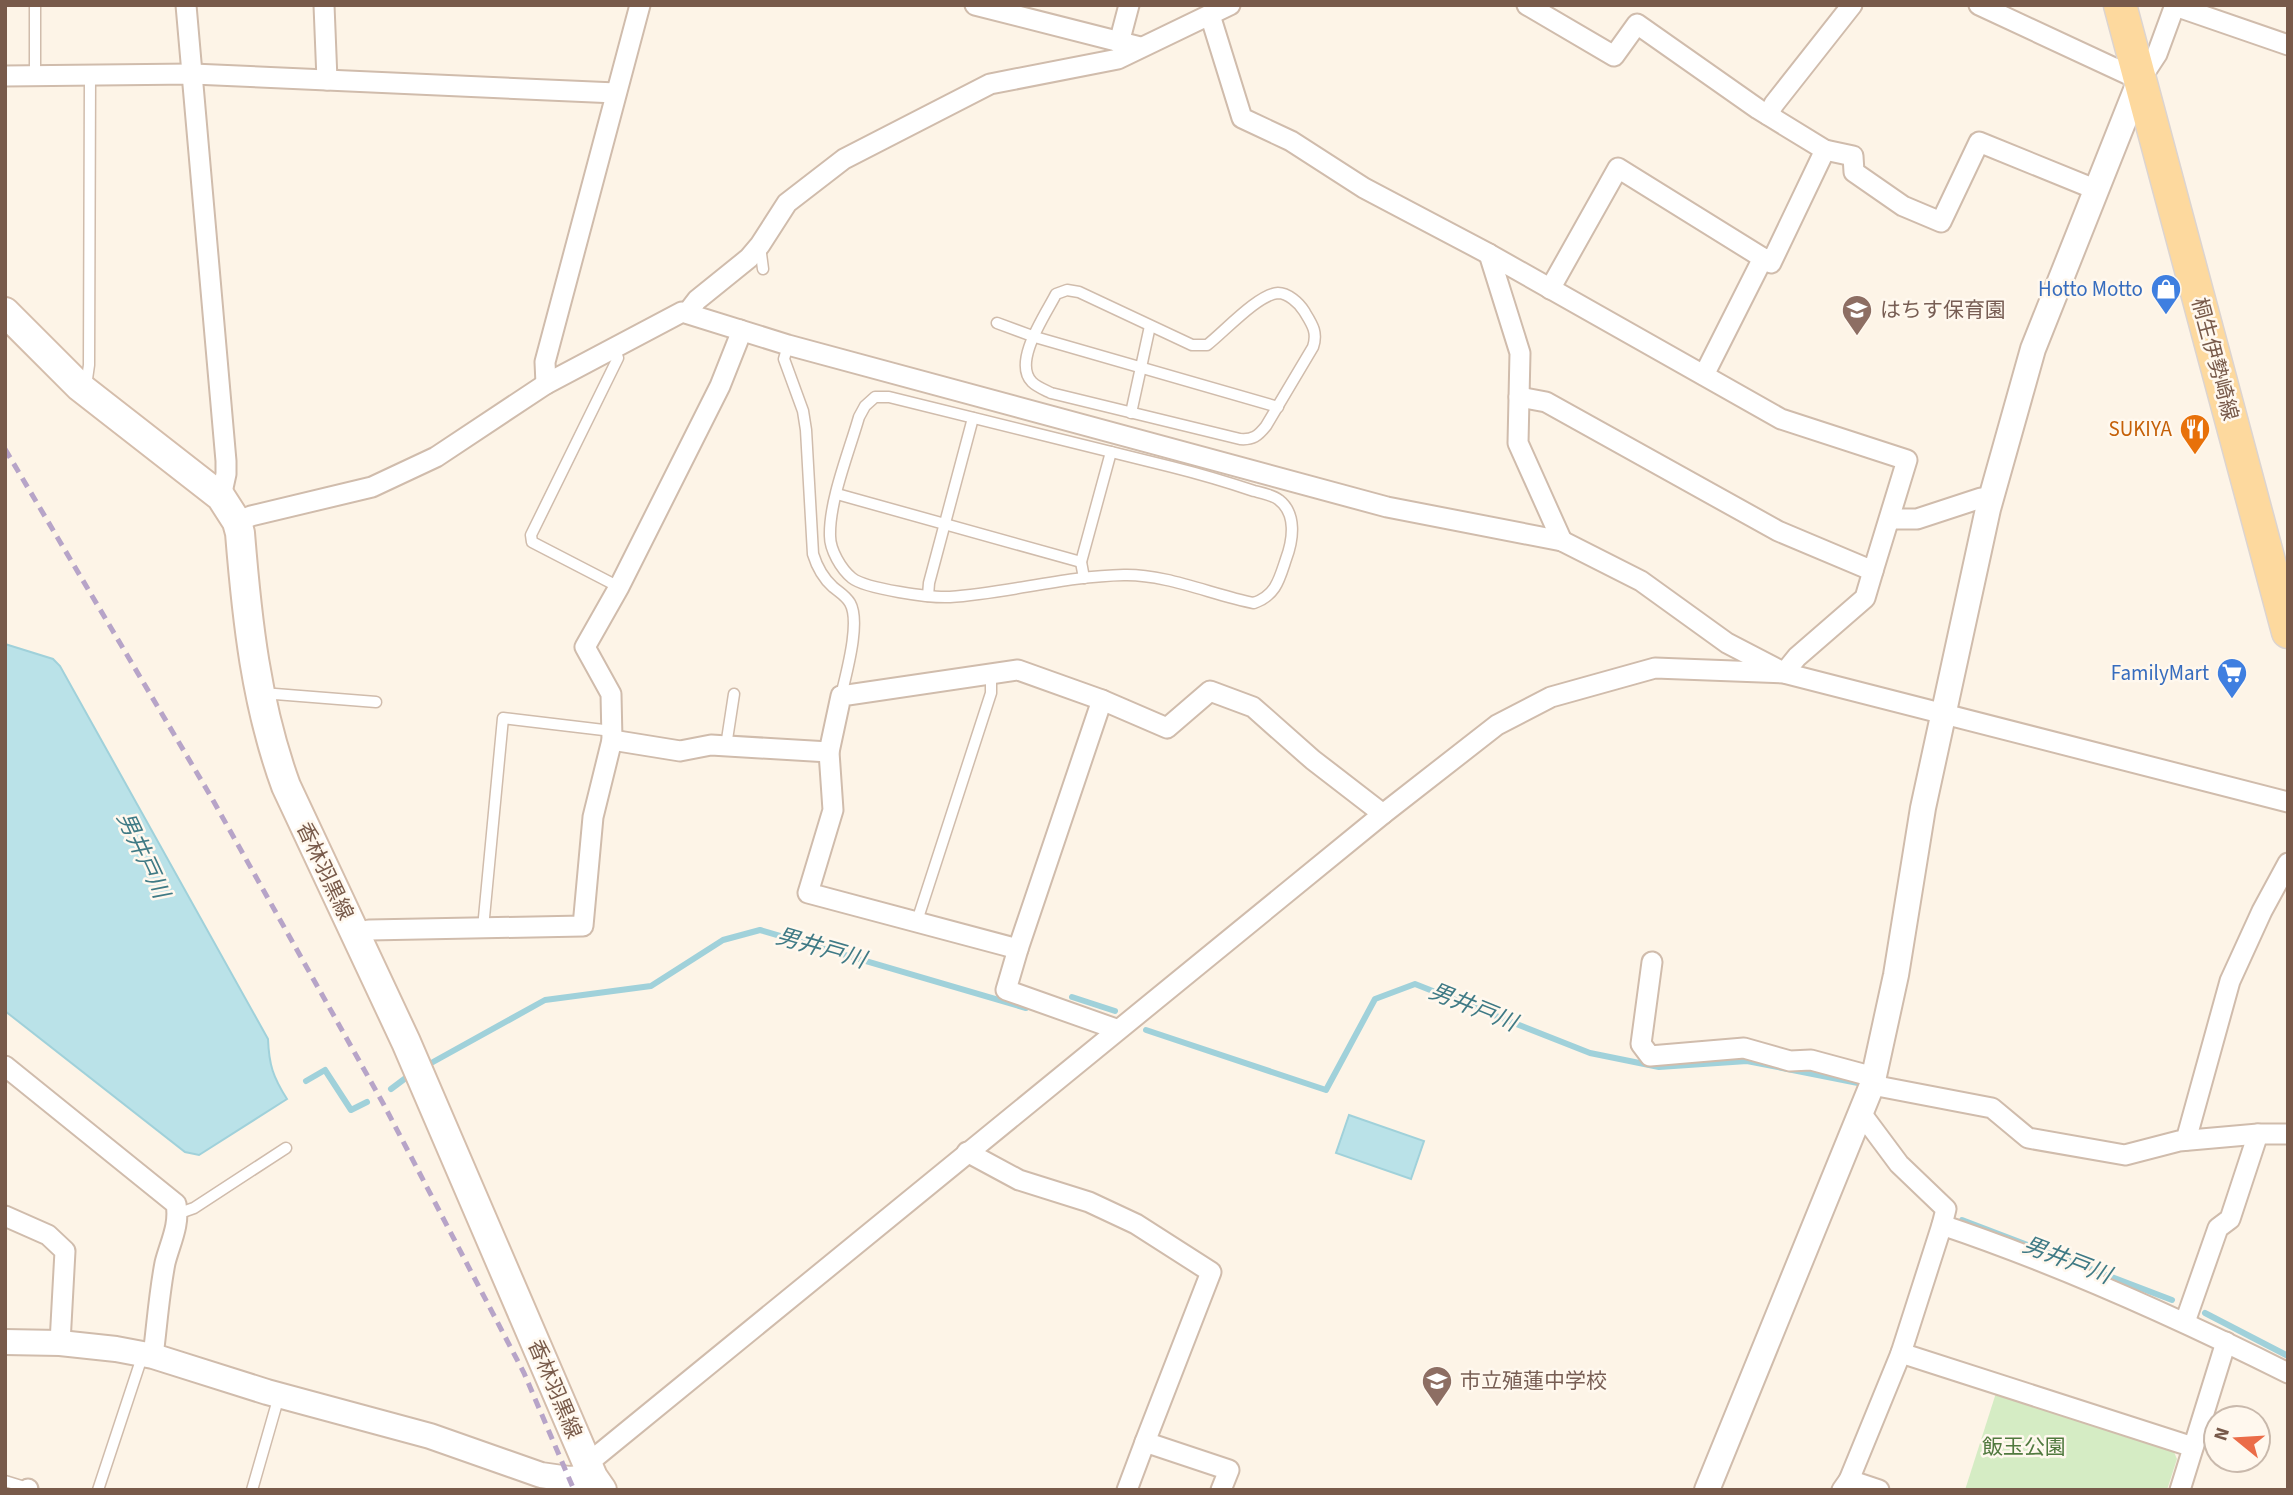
<svg xmlns="http://www.w3.org/2000/svg" width="2293" height="1495" font-family="'Source Sans 3','Noto Sans JP',sans-serif">
<style>
.green{fill:#d5ecc4}
.water{fill:#bae2e8;stroke:#a0d1da;stroke-width:2}
.lines{fill:none;stroke-linecap:round;stroke-linejoin:round}
.stream{stroke:#a0d1da;stroke-width:6}
.service-casing{stroke:#d0bcac;stroke-width:13}
.minor-casing{stroke:#d0bcac;stroke-width:23}
.tertiary-casing{stroke:#d0bcac;stroke-width:28}
.secondary-casing{stroke:#d5beac;stroke-width:32}
.primary-casing{stroke:#dcd4d0;stroke-width:35}
.service{stroke:#fff;stroke-width:10}
.minor{stroke:#fff;stroke-width:19}
.tertiary{stroke:#fff;stroke-width:24}
.secondary{stroke:#fff;stroke-width:28}
.primary{stroke:#fdd99e;stroke-width:32}
.rail{stroke:#b7a4c8;stroke-width:5;stroke-dasharray:10 7;stroke-linecap:butt}
.labels{text-anchor:middle;dominant-baseline:central;stroke-width:5;stroke-linejoin:round;paint-order:stroke}
.shop-label{font-size:21px;fill:#366cbe;stroke:#fff8ee;text-anchor:end}
.education-label{font-size:21px;fill:#785e54;stroke:#fff8ee;text-anchor:start}
.street-label{font-size:21px;fill:#785a4a;stroke:#fff8ee}
.food-label{font-size:21px;fill:#c56008;stroke:#fff8ee;text-anchor:end}
.park-label{font-size:21px;fill:#50793e;stroke:#fff8ee}
.water-label{font-size:23px;font-style:italic;fill:#3f7a85;stroke:#fff8ee}
</style>
<rect width="100%" height="100%" fill="#fdf4e7"/>
<polygon class="green" points="1996,1393 2174,1452 2177,1459 2167,1490 1965,1490"/>
<g class="water">
<path d="M5,644L53,659L60,666L268,1039C269,1065 273,1077 287,1099L199,1155L185,1152L5,1011Z"/>
<polygon points="1349,1115 1424,1141 1411,1179 1336,1153"/>
</g>
<g class="lines">
<g class="stream">
<polyline points="1072,997 1115,1011"/>
<polyline points="1146,1030 1326,1090 1375,999 1415,984 1590,1053 1659,1067 1747,1061 1858,1083"/>
<polyline points="433,1062 545,1000 651,986 723,940 760,930 1026,1008"/>
<polyline points="306,1081 325,1070 351,1110 367,1102"/>
<polyline points="391,1089 407,1077"/>
<polyline points="1962,1220 2172,1300"/>
<polyline points="2205,1313 2288,1356"/>
</g>
<g class="service-casing">
<g id="service">
<polyline points="35,76 35,5"/>
<polyline points="760,246 763,269"/>
<path d="M1067,290L1079,292L1192,345H1207C1223,333 1258,294 1278,293C1288,293 1299,303 1304,311C1312,324 1318,332 1313,347L1266,426C1258,436 1253,440 1240,439L1051,393C1045,390 1037,387 1032,382C1012,362 1046,314 1056,294Z"/>
<polyline points="997,323 1035,337 1278,407"/>
<path d="M788,345L784,359L803,411L806,430L813,554C817,567 823,578 833,587C839,592 846,596 850,603C861,622 846,674 841,696"/>
<polyline points="614,347 618,358 531,535 532,542 619,587"/>
<polyline points="81,385 87,379 89,365 90,76"/>
<path d="M875,397H889C983,420 1078,444 1172,467C1200,474 1227,482 1254,491C1262,493 1273,495 1279,500C1297,514 1293,540 1286,559C1279,580 1276,595 1254,603C1213,595 1166,574 1124,575C1066,576 1008,593 950,597C931,598 866,589 852,578C841,569 830,550 830,536C829,501 849,452 859,417L865,406Z"/>
<polyline points="1131,413 1150,326"/>
<polyline points="837,494 1081,562"/>
<polyline points="1084,578 1081,562 1111,452"/>
<polyline points="928,596 929,583 973,418"/>
<polyline points="265,696 275,694 376,702"/>
<polyline points="726,746 734,694"/>
<polyline points="917,921 991,693 991,675"/>
<polyline points="483,928 503,718 612,731"/>
<polyline points="177,1214 194,1208 286,1148"/>
<polyline points="5,1481 31,1489"/>
<polyline points="98,1490 143,1354"/>
<polyline points="252,1490 279,1396"/>
</g>
</g>
<g class="minor-casing">
<g id="minor">
<polyline points="186,5 226,461 226,474 221,497"/>
<polyline points="324,5 327,80"/>
<polyline points="975,5 1140,47"/>
<polyline points="1527,5 1614,56 1637,24 1758,109 1825,150 1853,156 1854,172 1903,206 1941,222 1979,142 2097,190"/>
<polyline points="1979,5 2140,80 2157,54 2175,5"/>
<polyline points="2175,6 2288,45"/>
<polyline points="1210,15 1242,118 1291,141 1364,188 1489,254 1781,419 1907,460 1873,571 1778,531 1546,402 1519,397"/>
<polyline points="1119,43 1129,5"/>
<polyline points="5,76 193,74 616,93"/>
<polyline points="1768,115 1774,104 1852,5"/>
<polyline points="1489,254 1520,353 1518,443 1562,541"/>
<polyline points="1550,289 1618,168 1771,263 1825,150"/>
<polyline points="687,313 697,300 749,258 760,245 787,203 844,159 990,84 1118,59 1230,5"/>
<polyline points="1704,375 1763,258"/>
<polyline points="546,384 545,362 640,5"/>
<polyline points="1890,519 1917,519 1981,498 1991,500"/>
<polyline points="237,522 251,516 372,487 436,457 546,384 682,312 788,345 1387,507 1562,541 1641,581 1727,643 1777,669"/>
<polyline points="1784,673 1797,657 1865,598 1873,571"/>
<polyline points="612,740 680,751 711,745 829,752"/>
<polyline points="355,934 369,930 583,926 593,817 612,740 611,694 585,647 619,587 720,386 739,338 740,330"/>
<polyline points="1018,949 1102,700"/>
<polyline points="1652,962 1641,1044 1650,1056 1744,1048 1790,1061 1811,1060 1874,1077"/>
<polyline points="1116,1029 1006,990 1018,949 808,893 833,810 829,752 841,696 1018,670 1102,700 1167,728 1210,691 1253,707 1313,760 1383,814"/>
<path d="M5,1066L176,1204C180,1225 170,1243 165,1263C159,1294 157,1325 153,1356"/>
<polyline points="1872,1085 1992,1108 2028,1138 2125,1155 2179,1141 2258,1134 2288,1134"/>
<polyline points="1861,1113 1899,1164 1946,1209 1942,1225"/>
<polyline points="2186,1140 2230,981 2262,911 2288,863"/>
<polyline points="967,1152 1019,1180 1089,1202 1136,1224 1211,1272 1145,1442 1229,1470 1221,1490"/>
<polyline points="5,1216 48,1235 65,1251 60,1343"/>
<polyline points="2185,1322 2218,1228 2230,1219 2258,1134"/>
<polyline points="1901,1353 2193,1447"/>
<polyline points="587,1464 1383,814 1497,725 1551,697 1655,668 1784,673 2288,802"/>
<polyline points="1849,1480 1879,1490"/>
<polyline points="27,1490 28,1489"/>
<polyline points="1127,1490 1145,1442"/>
<path d="M1842,1490L1849,1480L1901,1353L1942,1225C2061,1265 2176,1317 2288,1373"/>
<polyline points="2180,1490 2226,1342"/>
</g>
</g>
<g class="tertiary-casing">
<g id="tertiary">
<polyline points="5,1342 60,1343 116,1349 153,1356 267,1392 430,1436 541,1475 569,1479 593,1477"/>
<polyline points="1707,1490 1872,1085 1896,975 1923,808 1988,509 2033,349 2140,80"/>
</g>
</g>
<g class="secondary-casing">
<path id="secondary" d="M5,312L80,387L221,497L237,522L240,533C247,620 256,704 286,786L406,1042L593,1477L602,1490"/>
</g>
<g class="primary-casing">
<polyline id="primary" points="2120,5 2288,632"/>
</g>
<use href="#service" class="service"/>
<use href="#minor" class="minor"/>
<use href="#tertiary" class="tertiary"/>
<use href="#secondary" class="secondary"/>
<use href="#primary" class="primary"/>
<polyline class="rail" points="5,449 210,795 384,1105 524,1373 574,1490"/>
</g>
<defs>
<g id="shop-pin" transform="scale(1.575)"><path d="M0 17L-7.5 6A9.5 9.5 0 1 1 7.5 6Z" fill="#3f7fe0" stroke="#fff8ee"/><path d="M-5-2.5h2.3a2.7 3.5 0 0 1 5.4 0H5L5.5 6h-11ZM-1.5-2.5h3a1.5 2.3 0 0 0-3 0Z" fill="#fff"/></g>
<g id="school-pin" transform="scale(1.575)"><path d="M0 17L-7.5 6A9.5 9.5 0 1 1 7.5 6Z" fill="#8d6e63" stroke="#fff8ee"/><path d="M0-5L7-2L0 1L-7-2ZM-4 1L0 2.5L4 1V4Q0 6-4 4Z" fill="#fff"/></g>
<g id="restaurant-pin" transform="scale(1.575)"><path d="M0 17L-7.5 6A9.5 9.5 0 1 1 7.5 6Z" fill="#e8710a" stroke="#fff8ee"/><path d="M-5-6h1v4h1v-4h1v4h1v-4h1v5L-1.5 .5V6h-2V.5L-5-1ZM5-6V6H3V1.5H1.5Q1.5-4 5-6Z" fill="#fff"/></g>
<g id="supermarket-pin" transform="scale(1.575)"><path d="M0 17L-7.5 6A9.5 9.5 0 1 1 7.5 6Z" fill="#3f7fe0" stroke="#fff8ee"/><path d="M-6-5.5h2.5l.6 2H6L4.5 2H-2.5L-4.4-4H-6ZM-1.5 3.2a1.3 1.3 0 1 0 .1 0ZM3 3.2a1.3 1.3 0 1 0 .1 0Z" fill="#fff"/></g>
</defs>
<g fill-rule="evenodd">
<use href="#shop-pin" x="2166" y="289"/>
<use href="#school-pin" x="1857" y="310"/>
<use href="#restaurant-pin" x="2195" y="429"/>
<use href="#supermarket-pin" x="2232" y="673"/>
<use href="#school-pin" x="1437" y="1381"/>
</g>
<g class="labels">
<g class="shop-label">
<text x="2143" y="289">Hotto Motto</text>
<text x="2209" y="673">FamilyMart</text>
</g>
<g class="education-label">
<text x="1880" y="310">はちす保育園</text>
<text x="1460" y="1381">市立殖蓮中学校</text>
</g>
<g class="street-label">
<text transform="translate(2215 359) rotate(75)">桐生伊勢崎線</text>
<text transform="translate(325 871) rotate(65)">香林羽黒線</text>
<text transform="translate(555 1389) rotate(67)">香林羽黒線</text>
</g>
<g class="food-label">
<text x="2172" y="429">SUKIYA</text>
</g>
<g class="park-label">
<text x="2024" y="1447">飯玉公園</text>
</g>
<g class="water-label">
<text transform="translate(143 855) rotate(65)">男井戸川</text>
<text transform="translate(821 948) rotate(16)">男井戸川</text>
<text transform="translate(1473 1007) rotate(22)">男井戸川</text>
<text transform="translate(2067 1260) rotate(21)">男井戸川</text>
</g>
</g>
<rect width="2293" height="1495" fill="none" stroke="#785a4a" stroke-width="14"/>
<g transform="translate(2237 1439) rotate(288)"><circle r="33" fill="#fff8ee" stroke="#c9b9ac" stroke-width="2"/>
<path d="M0-5L12 26L0 18L-12 26Z" fill="#eb6c48"/>
<text y="-10" font-size="19" font-weight="bold" text-anchor="middle" fill="#785a4a">N</text>
</g>
</svg>
